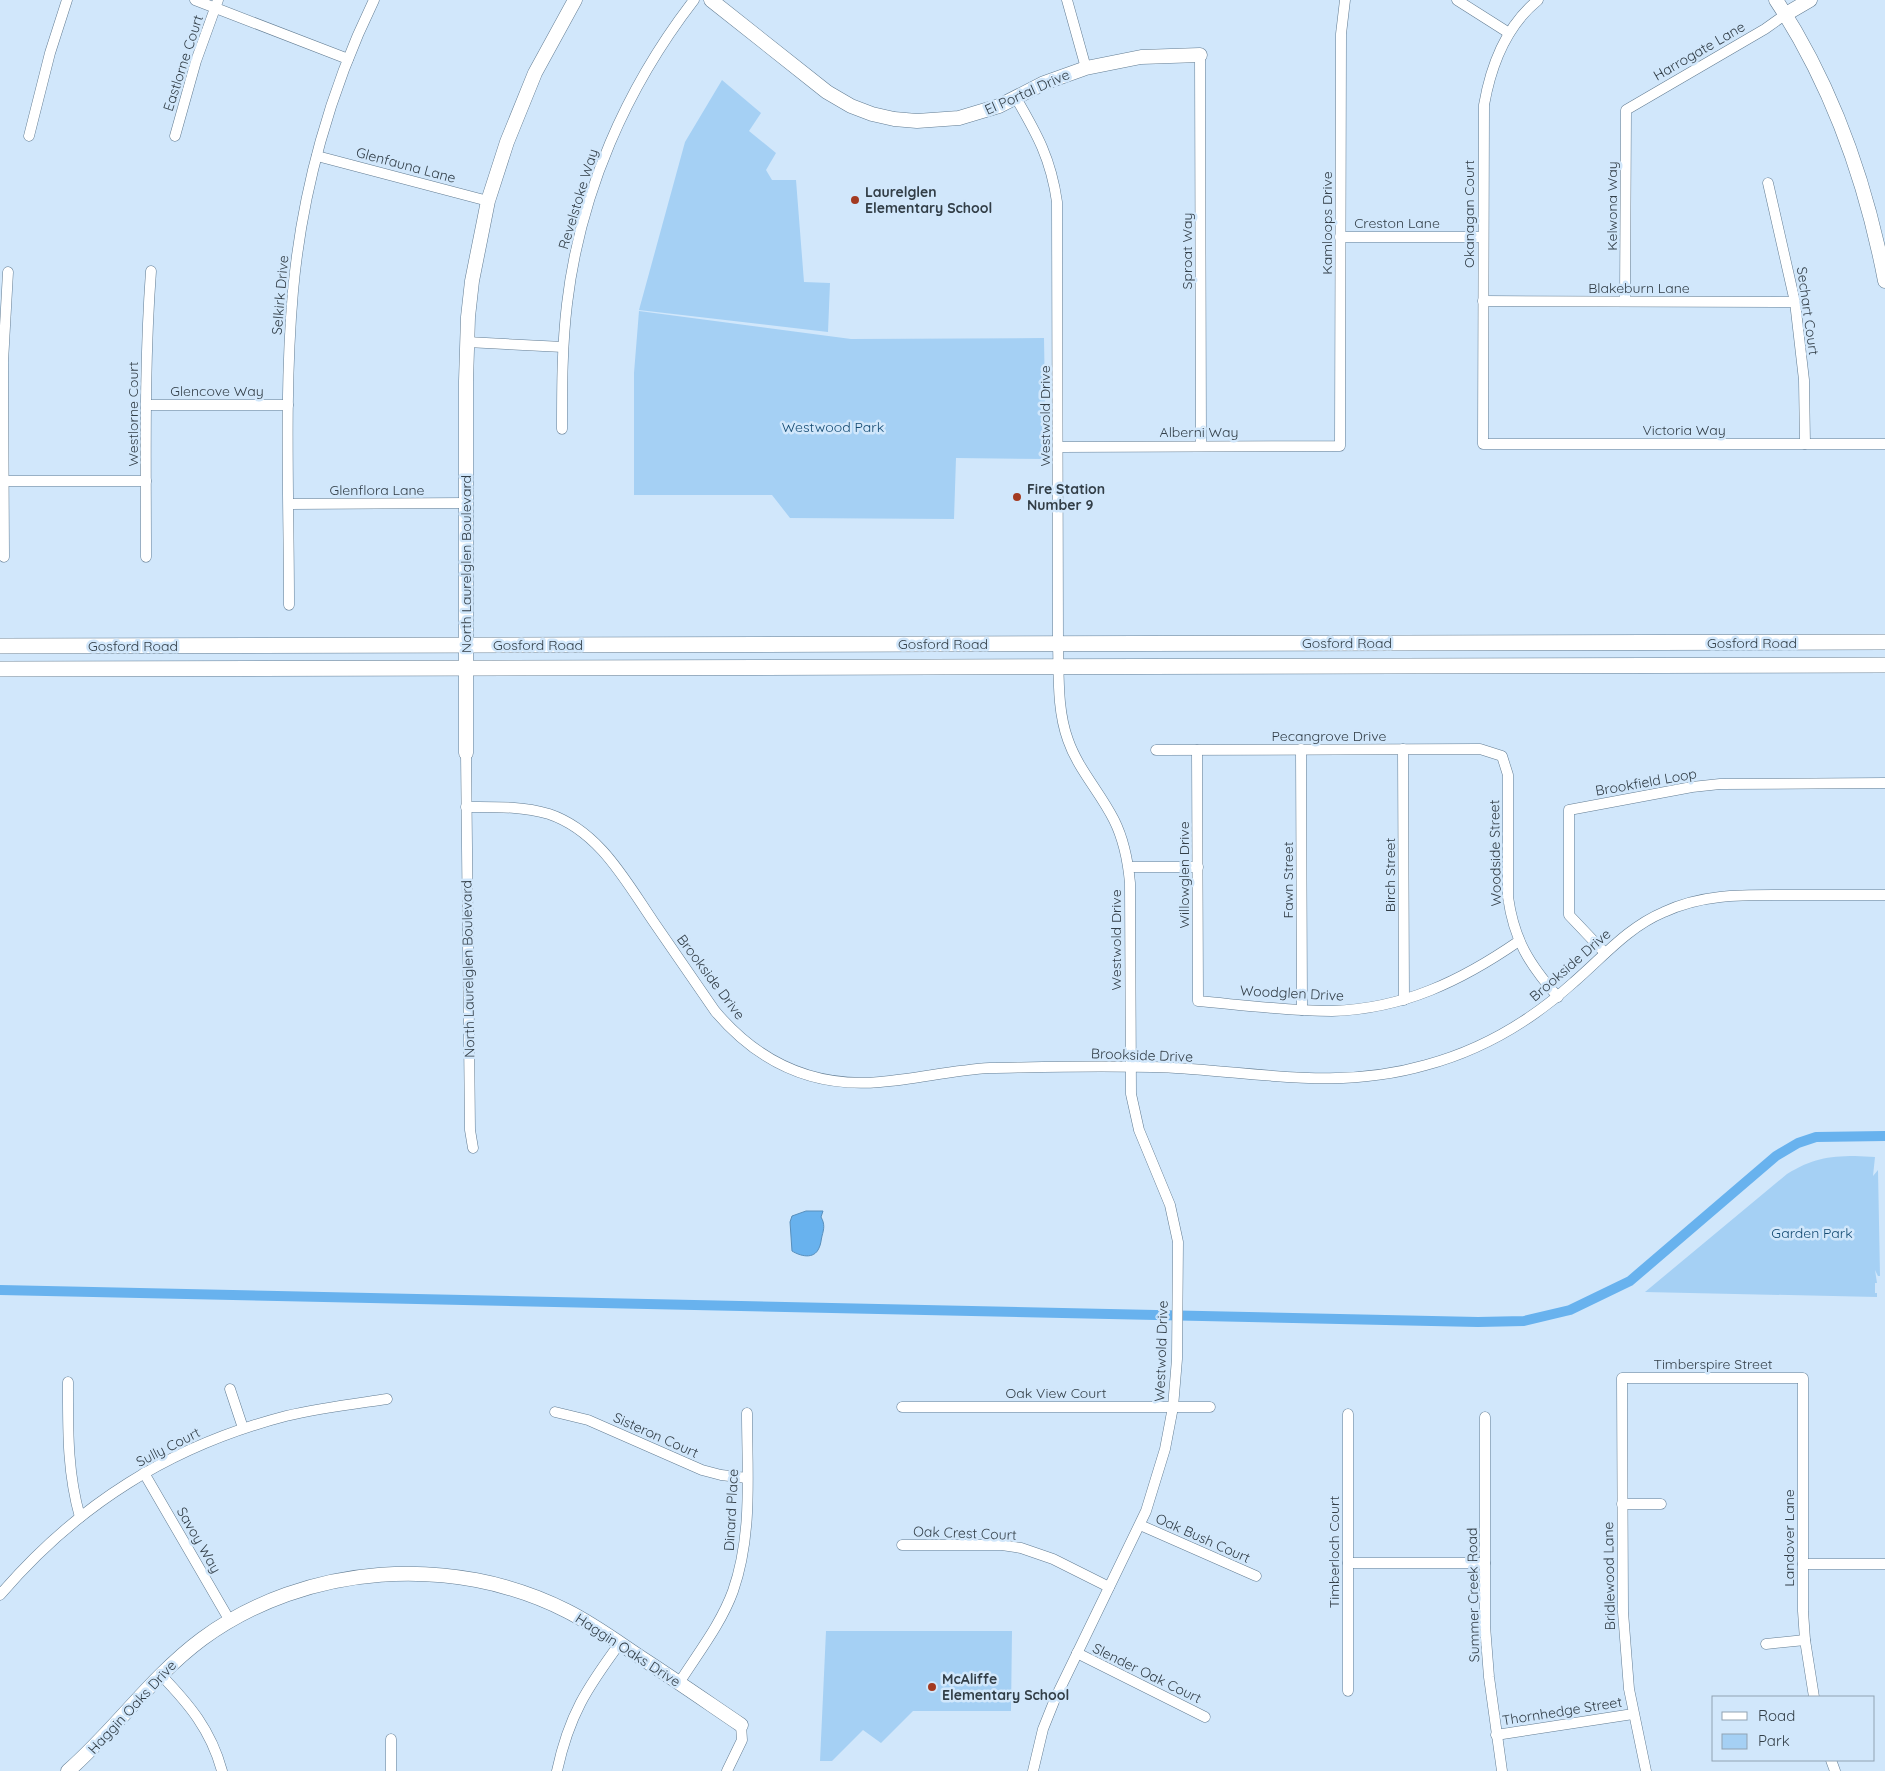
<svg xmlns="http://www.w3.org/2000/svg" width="1885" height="1771" font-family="Quicksand,sans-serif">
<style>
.green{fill:#a5d0f4}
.water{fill:#68b2ee;stroke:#588fbc}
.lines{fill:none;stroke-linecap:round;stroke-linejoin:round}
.canal{stroke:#68b2ee;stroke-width:10}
.minor-casing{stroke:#627c92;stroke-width:11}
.tertiary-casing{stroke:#627c92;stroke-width:15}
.secondary-casing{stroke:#627c92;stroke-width:16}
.minor{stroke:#fff;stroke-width:10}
.tertiary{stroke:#fff;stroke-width:14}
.secondary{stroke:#fff;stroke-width:15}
.poi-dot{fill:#a33a21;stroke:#d1e7fb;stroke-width:2}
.labels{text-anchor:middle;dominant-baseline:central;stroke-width:5;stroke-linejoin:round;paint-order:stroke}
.street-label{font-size:14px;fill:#323e47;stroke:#d1e7fb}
.poi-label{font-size:14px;font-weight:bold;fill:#323e47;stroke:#d1e7fb;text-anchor:start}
.park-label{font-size:14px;fill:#134a72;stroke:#d1e7fb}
</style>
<rect width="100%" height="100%" fill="#d1e7fb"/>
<g class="green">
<polygon points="722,80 761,113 749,131 776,153 766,170 772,180 796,180 804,282 830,283 828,332 639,310 685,142"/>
<polygon points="639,311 851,339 1044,338 1046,459 956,458 954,519 790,518 772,495 634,495 634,373"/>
<path d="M1855,1156L1875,1157L1873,1176L1878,1170L1880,1276H1878L1875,1270L1877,1283H1875V1293H1877V1297L1645,1292L1787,1174C1812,1159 1827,1156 1855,1156Z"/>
<polygon points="826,1631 1012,1631 1011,1711 913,1711 881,1743 863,1730 832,1761 820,1761"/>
</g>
<path class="water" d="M806,1211H823L821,1217C825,1224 824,1229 822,1236C821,1240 821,1244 819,1248C814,1260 800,1256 792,1251L790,1222L792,1216Z"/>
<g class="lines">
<polyline class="canal" points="0,1290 1478,1322 1524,1321 1570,1310 1630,1281 1776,1156 1798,1143 1816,1137 1885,1136"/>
<g class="minor-casing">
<g id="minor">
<polyline points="195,0 348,59"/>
<polyline points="1067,0 1086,68"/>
<polyline points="1457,0 1509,33"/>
<path d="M1538,0C1506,26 1491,65 1484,105L1483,444H1885"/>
<polyline points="1200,55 1201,446"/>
<path d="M1016,98C1037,134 1051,159 1057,202L1058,644C1059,676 1057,710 1068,740C1078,769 1100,792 1114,820C1124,840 1128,861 1130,883L1131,1094L1139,1130L1170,1205L1178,1242L1177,1359L1173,1407L1165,1449L1146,1511L1055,1699L1043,1729L1033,1771"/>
<polyline points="29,136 50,53 67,0"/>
<polyline points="175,136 196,61 218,0"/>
<polyline points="317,156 488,201"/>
<polyline points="1768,183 1795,302 1804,380 1805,444"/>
<polyline points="1340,237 1483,237"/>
<polyline points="1483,301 1795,302"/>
<polyline points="1625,301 1626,110 1765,29 1786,14"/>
<polyline points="467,342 563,347"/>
<polyline points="146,405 288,405"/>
<path d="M562,429C562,388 562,346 567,304C580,193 626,88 694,0"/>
<polyline points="1059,447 1340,446 1341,34 1345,0"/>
<polyline points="0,481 146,481"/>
<polyline points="289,504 466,503"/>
<polyline points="4,557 3,362 8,272"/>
<path d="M146,557C146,462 144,366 151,271"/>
<path d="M289,605C289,500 284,395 293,291C302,191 330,90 374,0"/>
<polyline points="1301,749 1302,1010"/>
<polyline points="1403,749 1404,1000"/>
<path d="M1156,750L1480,749L1502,756L1508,775V897C1514,940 1529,964 1558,997"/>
<path d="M1197,750L1198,1001C1242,1005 1287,1011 1332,1011C1403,1009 1461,981 1519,941"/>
<polyline points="466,753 470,1130 473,1148"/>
<path d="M466,807C494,807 522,806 549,814C599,831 625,880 653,921C674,951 694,981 715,1011C758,1062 813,1088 880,1082C917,1079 953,1070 990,1068C1052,1067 1114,1065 1176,1068C1264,1073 1339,1090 1426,1065C1482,1050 1532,1020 1574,982C1603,957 1628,927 1664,912C1704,893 1746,895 1790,895C1822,895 1853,895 1885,895"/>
<polyline points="1129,867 1198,867"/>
<polyline points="1605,953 1569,915 1569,810 1692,787 1720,784 1885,783"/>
<path d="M68,1382C68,1428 67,1472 80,1517"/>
<polyline points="230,1389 243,1428"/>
<polyline points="902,1407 1210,1407"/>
<polyline points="555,1412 588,1420 702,1470 721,1475 747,1478"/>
<polyline points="1485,1417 1485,1626 1489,1677 1502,1771"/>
<polyline points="144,1473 230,1621"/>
<polyline points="1622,1504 1661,1504"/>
<polyline points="1140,1525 1256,1576"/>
<polyline points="902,1545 1002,1545 1021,1548 1053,1559 1109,1587"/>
<polyline points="1348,1563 1485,1563"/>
<polyline points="1803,1564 1885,1564"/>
<path d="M0,1595C77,1505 170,1446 286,1416C319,1408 353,1404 387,1399"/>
<polyline points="1766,1644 1805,1640"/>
<polyline points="1077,1653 1205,1717"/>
<path d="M160,1674C189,1704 211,1730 222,1771"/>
<path d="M679,1683C698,1653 721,1624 733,1591C753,1534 747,1472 747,1413"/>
<polyline points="1348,1691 1348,1414"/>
<polyline points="1496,1735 1633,1714"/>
<polyline points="1831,1760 1835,1771"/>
<polyline points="391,1771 391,1739"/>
<path d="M557,1771C569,1715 587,1688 620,1643"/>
<polyline points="727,1771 742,1740 741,1725"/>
<polyline points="1646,1771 1629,1689 1623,1612 1622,1378 1803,1378 1803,1611 1805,1640 1814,1697"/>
</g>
</g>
<g class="tertiary-casing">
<g id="tertiary">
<polyline points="711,0 827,92 851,106 872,114 894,119 917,121 959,118 999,106 1044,83 1086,68 1141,57 1200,55"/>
<path d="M1776,0C1832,85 1866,182 1885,281"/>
<polyline points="1786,14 1810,0"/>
<polyline points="466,753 466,381 468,317 472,281 488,201 507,142 535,73 575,0"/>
<path d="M68,1771C116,1729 151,1677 202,1639C306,1563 453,1553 567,1611C593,1624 616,1641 640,1657C674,1679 707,1702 741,1725"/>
</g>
</g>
<g class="secondary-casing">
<g id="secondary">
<polyline points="0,646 1885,642"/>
<polyline points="0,669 1885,665"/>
</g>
</g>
<use href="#minor" class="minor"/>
<use href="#tertiary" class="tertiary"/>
<use href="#secondary" class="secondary"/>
</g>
<g class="poi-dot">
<circle cx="855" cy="200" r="5"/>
<circle cx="1017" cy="497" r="5"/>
<circle cx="932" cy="1687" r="5"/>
</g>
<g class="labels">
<g class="street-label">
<text transform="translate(1699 51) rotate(-30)">Harrogate Lane</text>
<text transform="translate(183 63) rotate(-72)">Eastlorne Court</text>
<text transform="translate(1027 92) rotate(-24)">El Portal Drive</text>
<text transform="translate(406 165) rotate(15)">Glenfauna Lane</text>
<text transform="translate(578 199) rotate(-73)">Revelstoke Way</text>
<text transform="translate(1612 206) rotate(-90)">Kelwona Way</text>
<text transform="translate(1469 214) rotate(-90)">Okanagan Court</text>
<text transform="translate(1327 223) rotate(-90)">Kamloops Drive</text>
<text x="1397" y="223">Creston Lane</text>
<text transform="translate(1187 251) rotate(-90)">Sproat Way</text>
<text x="1639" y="288">Blakeburn Lane</text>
<text transform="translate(280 295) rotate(-85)">Selkirk Drive</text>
<text transform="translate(1808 311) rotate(82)">Sechart Court</text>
<text x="217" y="391">Glencove Way</text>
<text transform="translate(133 414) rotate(-90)">Westlorne Court</text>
<text transform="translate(1045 416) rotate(-90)">Westwold Drive</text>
<text x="1684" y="430">Victoria Way</text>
<text x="1199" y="432">Alberni Way</text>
<text x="377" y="490">Glenflora Lane</text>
<text transform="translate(466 564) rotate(-90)">North Laurelglen Boulevard</text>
<text x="1347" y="643">Gosford Road</text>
<text x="1752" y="643">Gosford Road</text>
<text x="943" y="644">Gosford Road</text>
<text x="538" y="645">Gosford Road</text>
<text x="133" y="646">Gosford Road</text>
<text x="1329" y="736">Pecangrove Drive</text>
<text transform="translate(1646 782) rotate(-10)">Brookfield Loop</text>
<text transform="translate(1495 853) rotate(-91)">Woodside Street</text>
<text transform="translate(1184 875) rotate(-90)">Willowglen Drive</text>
<text transform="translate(1390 875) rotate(-90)">Birch Street</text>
<text transform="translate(1288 880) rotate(-90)">Fawn Street</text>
<text transform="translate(1116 940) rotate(-90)">Westwold Drive</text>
<text transform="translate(1570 965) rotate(-41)">Brookside Drive</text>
<text transform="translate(468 969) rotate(-91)">North Laurelglen Boulevard</text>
<text transform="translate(711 977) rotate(53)">Brookside Drive</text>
<text transform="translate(1292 993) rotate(3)">Woodglen Drive</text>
<text transform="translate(1142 1055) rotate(2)">Brookside Drive</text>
<text transform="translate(1161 1351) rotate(-88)">Westwold Drive</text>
<text x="1713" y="1364">Timberspire Street</text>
<text x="1056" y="1393">Oak View Court</text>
<text transform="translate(656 1435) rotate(24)">Sisteron Court</text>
<text transform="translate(168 1447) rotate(-27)">Sully Court</text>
<text transform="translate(731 1510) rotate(-87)">Dinard Place</text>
<text transform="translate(965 1533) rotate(2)">Oak Crest Court</text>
<text transform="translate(1203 1538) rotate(24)">Oak Bush Court</text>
<text transform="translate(1789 1538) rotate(-90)">Landover Lane</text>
<text transform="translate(199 1540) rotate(60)">Savoy Way</text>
<text transform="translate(1334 1552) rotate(-90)">Timberloch Court</text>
<text transform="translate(1609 1576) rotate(-91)">Bridlewood Lane</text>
<text transform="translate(1473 1595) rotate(-91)">Summer Creek Road</text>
<text transform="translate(628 1650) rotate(33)">Haggin Oaks Drive</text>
<text transform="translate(1147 1673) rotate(26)">Slender Oak Court</text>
<text transform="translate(132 1707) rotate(-47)">Haggin Oaks Drive</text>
<text transform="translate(1562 1711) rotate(-9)">Thornhedge Street</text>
</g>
<g class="poi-label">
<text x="865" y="192">Laurelglen<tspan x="865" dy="16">Elementary School</tspan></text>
<text x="1027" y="489">Fire Station<tspan x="1027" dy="16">Number 9</tspan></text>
<text x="942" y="1679">McAliffe<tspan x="942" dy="16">Elementary School</tspan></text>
</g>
<g class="park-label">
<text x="833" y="427">Westwood Park</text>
<text x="1812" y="1233">Garden Park</text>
</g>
</g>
<rect x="1712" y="1696" width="162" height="65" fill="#d1e7fb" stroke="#91a3b3"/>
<rect x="1722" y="1712" width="25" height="8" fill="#ffffff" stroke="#91a3b3"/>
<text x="1758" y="1721" font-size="15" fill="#323e47">Road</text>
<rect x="1722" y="1734" width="25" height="15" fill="#a5d0f4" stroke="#91a3b3"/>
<text x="1758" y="1746" font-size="15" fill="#323e47">Park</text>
</svg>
